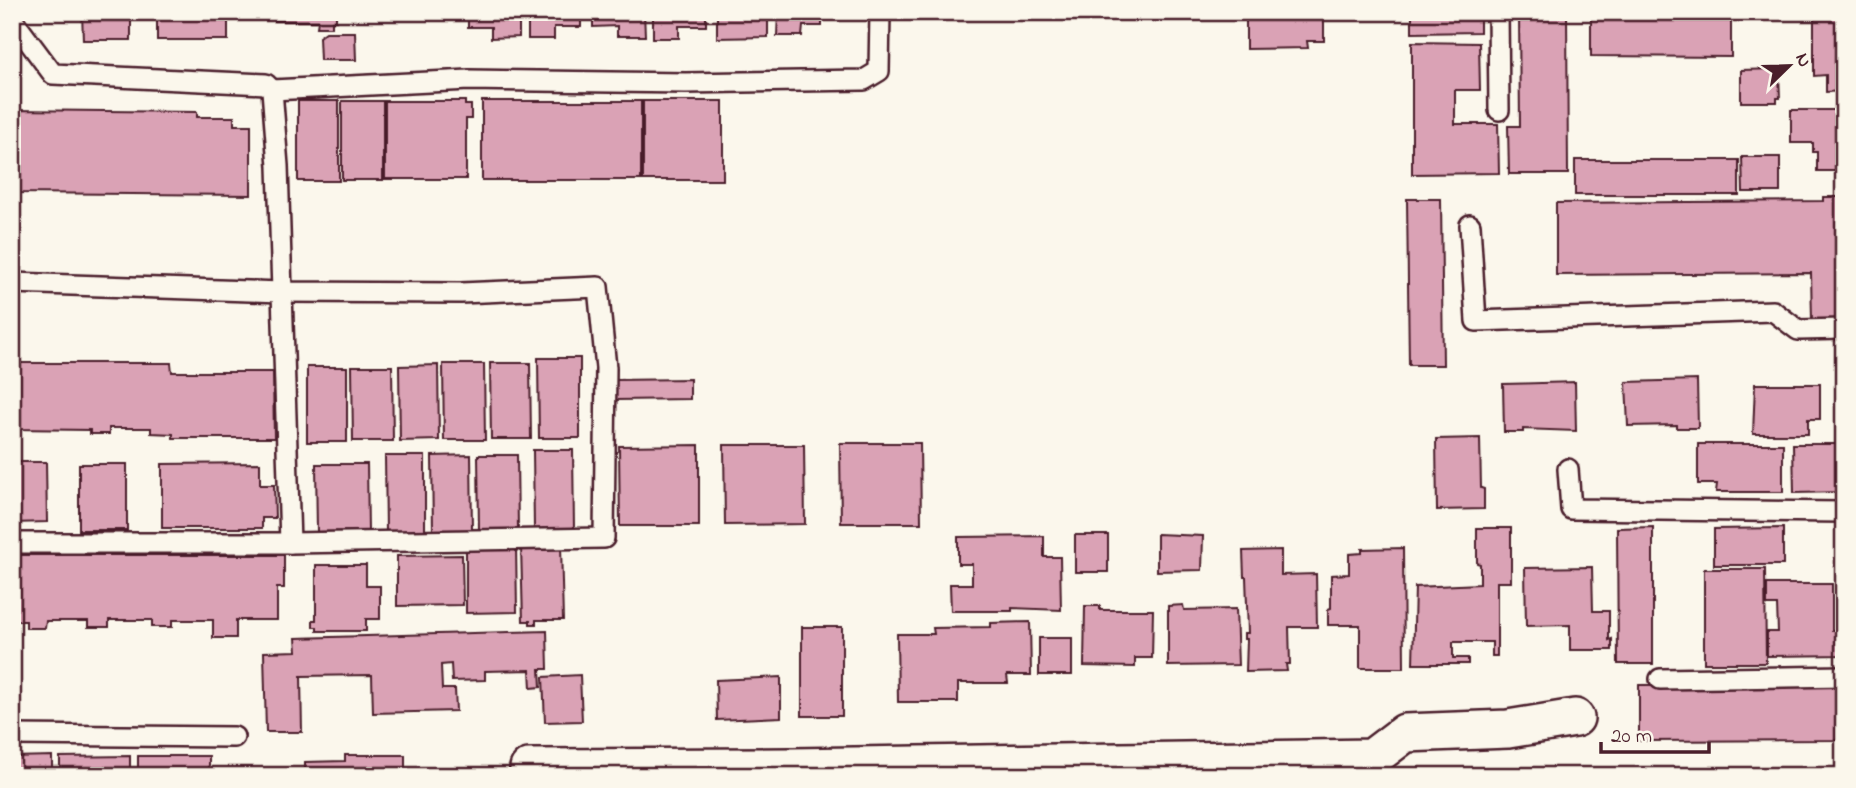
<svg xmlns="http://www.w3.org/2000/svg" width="1856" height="788" font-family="'Indie Flower',sans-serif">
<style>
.building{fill:#daa2b5;stroke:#4a1f2b;stroke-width:2}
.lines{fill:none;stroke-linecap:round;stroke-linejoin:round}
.lane-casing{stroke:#4a1f2b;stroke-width:24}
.street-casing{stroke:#4a1f2b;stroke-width:42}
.lane{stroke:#fbf7ec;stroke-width:19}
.street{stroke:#fbf7ec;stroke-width:37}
</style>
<rect width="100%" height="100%" fill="#fbf7ec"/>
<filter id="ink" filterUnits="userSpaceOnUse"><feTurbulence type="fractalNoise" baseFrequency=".0143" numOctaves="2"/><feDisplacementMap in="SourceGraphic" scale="14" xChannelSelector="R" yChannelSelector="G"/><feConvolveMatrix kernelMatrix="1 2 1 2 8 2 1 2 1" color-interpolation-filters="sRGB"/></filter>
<g filter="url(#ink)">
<g class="building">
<polygon points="82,12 131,12 131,40 83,40"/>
<rect x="157" y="12" width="71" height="28"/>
<polygon points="275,12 336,12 336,21 332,21 332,27 317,27 318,21 275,21"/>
<polygon points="468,12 519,12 519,37 491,38 491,27 468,27"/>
<polygon points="528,12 581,12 581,27 554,27 554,39 528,39"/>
<polygon points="593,12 644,12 645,36 617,36 617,26 593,27"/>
<polygon points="653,12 706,12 706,26 679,26 679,38 653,38"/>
<polygon points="717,12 768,12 768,37 717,38"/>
<polygon points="778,12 830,12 830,18 822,18 822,26 803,26 802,36 777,36"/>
<polygon points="1246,12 1324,12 1324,41 1307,41 1308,48 1246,49"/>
<polygon points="1412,12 1480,12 1480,32 1412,33"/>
<polygon points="1519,12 1567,12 1568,174 1509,174 1508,126 1520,126"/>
<polygon points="1605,12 1731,15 1731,57 1591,56 1591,16 1605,16"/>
<polygon points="1814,15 1844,15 1844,91 1826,92 1826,75 1814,76"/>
<polygon points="326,32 355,32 356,60 320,60 319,37"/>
<polygon points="1412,42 1479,43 1480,90 1455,90 1455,124 1498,124 1499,173 1412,174"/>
<polygon points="1777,69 1777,73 1779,73 1780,98 1777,98 1777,102 1741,102 1741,70"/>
<rect x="298" y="101" width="41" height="80"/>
<rect x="342" y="101" width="41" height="79"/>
<polygon points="385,101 465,101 465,105 471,105 471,119 466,119 466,179 385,179"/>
<rect x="482" y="101" width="159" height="79"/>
<rect x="643" y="101" width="80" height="79"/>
<polygon points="12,110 197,112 197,117 234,117 234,125 251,125 251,195 12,193"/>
<polygon points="1791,110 1844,110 1844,171 1817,171 1817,152 1813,152 1813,143 1791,143"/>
<polygon points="1742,157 1780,157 1780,192 1743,192"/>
<rect x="1575" y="160" width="164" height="35"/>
<polygon points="1823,197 1844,197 1844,321 1812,321 1811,273 1556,275 1556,203 1823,201"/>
<polygon points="1407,199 1441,199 1443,365 1409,365"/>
<polygon points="538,358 580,358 580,438 539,438"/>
<polygon points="12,363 171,363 172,372 273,372 274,438 173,438 173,434 151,433 151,428 109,428 109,434 90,434 90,430 12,429"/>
<polygon points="490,363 530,363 531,439 491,439"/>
<polygon points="443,364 484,364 485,440 444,440"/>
<polygon points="438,365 439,440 400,441 399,366"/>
<polygon points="352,366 392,366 393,441 353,441"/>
<rect x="307" y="367" width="40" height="75"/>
<polygon points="690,379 690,399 616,400 615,380"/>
<polygon points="1697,380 1698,428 1677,428 1677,425 1628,426 1626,382"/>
<polygon points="1575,382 1576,431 1523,429 1523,432 1504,432 1503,384"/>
<polygon points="1755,384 1820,384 1820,419 1808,419 1808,434 1753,434"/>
<polygon points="1480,438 1481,488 1484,489 1484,509 1437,510 1436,439"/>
<polygon points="840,443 920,443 921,523 841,523"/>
<polygon points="1698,444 1783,444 1783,492 1716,492 1717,484 1698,484"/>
<polygon points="1793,444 1844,444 1844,492 1794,493"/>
<polygon points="699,445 699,526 620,526 619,446"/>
<polygon points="724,445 804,445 805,524 725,525"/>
<polygon points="533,450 573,450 574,529 534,529"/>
<polygon points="471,455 472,530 433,531 432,456"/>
<polygon points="478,455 517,455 518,530 479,530"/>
<polygon points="385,456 425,456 425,532 386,532"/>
<polygon points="12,462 46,462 47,522 12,523"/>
<polygon points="260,463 260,485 274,485 275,518 262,518 262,528 162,528 162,464"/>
<rect x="79" y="464" width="48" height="66"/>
<polygon points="316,464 367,464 368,531 317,532"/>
<polygon points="1653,527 1653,664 1618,664 1617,528"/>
<polygon points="1477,528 1511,528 1511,582 1497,582 1497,656 1492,656 1492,642 1453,642 1453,658 1468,658 1468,664 1413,664 1415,587 1480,584 1480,564 1477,563"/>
<polygon points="1783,528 1783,565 1714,565 1714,529"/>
<polygon points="1157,534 1203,536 1202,570 1157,571"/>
<rect x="1075" y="535" width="33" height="37"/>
<polygon points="1044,536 1044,557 1060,557 1061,610 1012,608 1012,611 951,611 950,584 972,584 972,564 958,564 958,537"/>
<polygon points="561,545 563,620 536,620 536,624 530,624 530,621 523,621 521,546"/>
<polygon points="466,546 516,546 517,612 466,613"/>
<polygon points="1403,548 1404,668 1360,668 1360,625 1328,625 1328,609 1331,608 1331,575 1349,574 1349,554 1362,553 1362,549"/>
<polygon points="1281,550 1281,575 1316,574 1317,627 1289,627 1290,664 1286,664 1287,671 1246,672 1247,639 1244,639 1244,633 1248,633 1246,577 1244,577 1243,551"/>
<polygon points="12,555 284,555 284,588 277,588 277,620 236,620 236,638 213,638 213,620 172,620 172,627 152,627 152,620 109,620 109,627 88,627 88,621 46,621 45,628 26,628 26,621 12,621"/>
<polygon points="462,555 463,605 397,606 397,556"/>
<polygon points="316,565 366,565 366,586 380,586 380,619 366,619 366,631 317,631 317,627 313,627 313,620 316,620"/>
<polygon points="1592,567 1593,611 1609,611 1609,640 1612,639 1612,650 1570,650 1570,625 1526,626 1525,568"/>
<polygon points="1704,569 1765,569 1766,663 1704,663"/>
<polygon points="1767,584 1832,584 1832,630 1844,630 1844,655 1767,656 1767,632 1778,632 1777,605 1767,605"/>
<polygon points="1183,605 1184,610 1236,609 1238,665 1168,666 1168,606"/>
<polygon points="1085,606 1100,606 1100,610 1153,610 1152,658 1135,658 1135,667 1084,666"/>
<polygon points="1030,622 1031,675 1007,675 1008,683 958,683 958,702 898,702 897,634 934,634 933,628 991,627 991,623"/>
<rect x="802" y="627" width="40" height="89"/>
<polygon points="547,631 548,669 540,669 541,687 531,688 530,670 485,671 485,680 452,681 451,664 441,665 442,689 455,689 456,711 373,713 372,675 301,676 302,732 266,732 264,652 297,651 296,638"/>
<rect x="1039" y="638" width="33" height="37"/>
<polygon points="580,675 582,721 545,722 543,677"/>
<polygon points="781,677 781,717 717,720 716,680"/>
<polygon points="1844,684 1844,740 1639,741 1639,685"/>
<polygon points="345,755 405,755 405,776 305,776 305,762 345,761"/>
<polygon points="52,756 52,776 12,776 12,757"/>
<polygon points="130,756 130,776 60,776 60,757"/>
<rect x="138" y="756" width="71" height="20"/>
</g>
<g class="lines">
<g class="lane-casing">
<g id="lane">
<polyline points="1498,12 1499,110"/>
<polyline points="12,19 53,74 266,84 272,90 278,166 290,543 12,543"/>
<polyline points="272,90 469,80 686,83 864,80 879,71 880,12"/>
<polyline points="1470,225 1476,321 1773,311 1798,330 1844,329"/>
<polyline points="12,283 282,292 461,293 598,287 606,368 604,538 290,543"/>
<polyline points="1568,469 1571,509 1844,512"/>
<polyline points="1660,679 1844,676"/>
<polyline points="12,735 234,737"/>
</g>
</g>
<g class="street-casing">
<polyline id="street" points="529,776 529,768 792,767 1372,758 1405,733 1508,729 1575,718"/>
</g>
<use href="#lane" class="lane"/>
<use href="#street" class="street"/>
</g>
</g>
<rect width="1856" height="788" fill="none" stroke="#fbf7ec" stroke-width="42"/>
<rect x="21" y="21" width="1814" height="746" fill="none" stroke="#4a1f2b" stroke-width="2.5" filter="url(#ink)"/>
<g transform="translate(1789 66) rotate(67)" stroke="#fbf7ec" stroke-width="5" paint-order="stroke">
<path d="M0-5L12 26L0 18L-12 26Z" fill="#4a1f2b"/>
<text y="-10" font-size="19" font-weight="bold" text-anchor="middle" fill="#4a1f2b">N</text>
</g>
<path d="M1601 742v10h108v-10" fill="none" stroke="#4a1f2b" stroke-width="3.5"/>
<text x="1611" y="742" font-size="21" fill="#4a1f2b" stroke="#fbf7ec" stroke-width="5" paint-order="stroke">20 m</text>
</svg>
